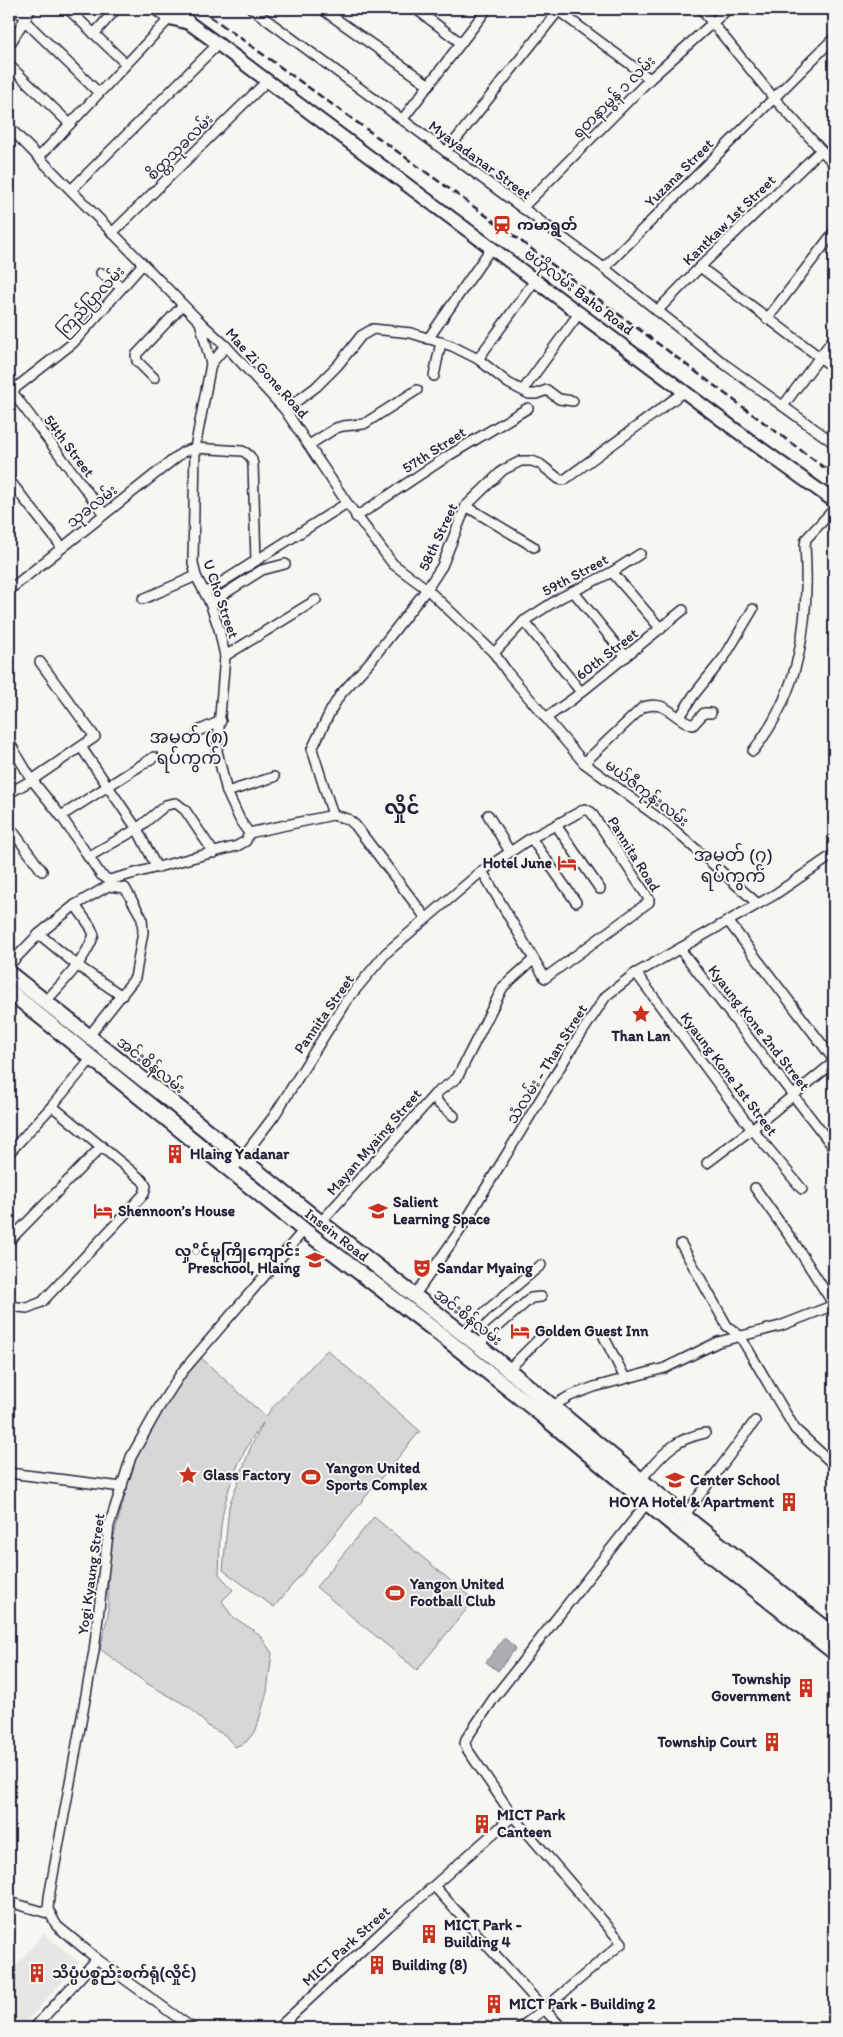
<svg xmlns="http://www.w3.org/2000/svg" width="843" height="2037" font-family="Itim,'Noto Sans Myanmar',sans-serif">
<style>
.built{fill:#e6e6e4}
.green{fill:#d7d7d7;stroke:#7c7c89}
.water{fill:#adadb3;stroke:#757583}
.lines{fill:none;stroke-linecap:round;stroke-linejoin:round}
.minor-casing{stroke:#22223b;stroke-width:12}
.secondary-casing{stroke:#22223b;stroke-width:16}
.primary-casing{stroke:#22223b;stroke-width:18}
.minor{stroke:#f6f6f2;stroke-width:9}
.secondary{stroke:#f6f6f2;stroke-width:12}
.primary{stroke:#f6f6f2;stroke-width:14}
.rail{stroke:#22223b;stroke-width:2.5;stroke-dasharray:8 4;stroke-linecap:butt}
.labels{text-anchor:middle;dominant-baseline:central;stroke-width:4;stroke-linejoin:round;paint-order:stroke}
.street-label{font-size:15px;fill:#22223b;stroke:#f6f6f2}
.poi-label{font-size:15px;font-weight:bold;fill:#22223b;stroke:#f6f6f2;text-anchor:start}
.quarter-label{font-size:18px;fill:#22223b;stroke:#f6f6f2}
.district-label{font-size:20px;font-weight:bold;fill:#22223b;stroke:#f6f6f2}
</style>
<rect width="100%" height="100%" fill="#f6f6f2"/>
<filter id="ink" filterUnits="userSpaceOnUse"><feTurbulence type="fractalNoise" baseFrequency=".02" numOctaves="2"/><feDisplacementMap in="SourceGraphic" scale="10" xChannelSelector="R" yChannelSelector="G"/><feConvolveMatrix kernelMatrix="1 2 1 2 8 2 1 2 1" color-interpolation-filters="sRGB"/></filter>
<g filter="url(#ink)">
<polygon class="built" points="44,1933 79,1963 21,2028 9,2028 9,1974"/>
<g class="green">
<path d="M327,1350L420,1431L274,1607L223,1570L229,1506L250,1449L263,1423C238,1455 222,1498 220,1538C219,1550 220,1562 219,1574L233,1590L222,1601L232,1616L259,1634L272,1653L267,1692L256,1730L246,1742L235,1747L225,1735L209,1727L189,1707L146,1683L100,1649L108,1615V1559L134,1460L166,1402L199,1356L266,1417L271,1409Z"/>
<polygon points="374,1517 474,1600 417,1670 316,1587"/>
</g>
<polygon class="water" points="504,1638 516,1648 498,1671 486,1662"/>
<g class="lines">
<g class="minor-casing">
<g id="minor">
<polyline points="13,9 26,17"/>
<polyline points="68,9 126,64"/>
<polyline points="252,9 604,268 723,363 834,443"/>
<polyline points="322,9 429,85"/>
<polyline points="416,9 461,43"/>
<polyline points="556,9 650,79"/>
<polyline points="701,9 773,97 834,164"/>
<polyline points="24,20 99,93"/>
<polyline points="94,34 116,9"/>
<polyline points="9,46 31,9"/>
<polyline points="9,65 70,124"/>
<polyline points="402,120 487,9"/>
<polyline points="9,127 200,322 226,346 285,410 347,503 393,564 427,589 494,653 508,673 584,763 672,828 758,904"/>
<polyline points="446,152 559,10"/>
<polyline points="39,157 170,18"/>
<polyline points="71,190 218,44"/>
<polyline points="522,208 650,79 728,9"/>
<polyline points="112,233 267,81"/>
<polyline points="700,267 834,368"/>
<polyline points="604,268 834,38"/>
<polyline points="101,273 121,287"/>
<polyline points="657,311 700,267 821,150"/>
<polyline points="767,319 834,232"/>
<polyline points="200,322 211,364 195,448 193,563 196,576 210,603 219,629 225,656 217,751 227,792 241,822 249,833"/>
<polyline points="428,339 492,247"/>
<polyline points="478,359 536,279"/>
<polyline points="211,364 226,346"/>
<polyline points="434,376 441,342"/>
<polyline points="154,378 137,361 136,355 183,305"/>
<polyline points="523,390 580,312"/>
<polyline points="783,406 834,338"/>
<polyline points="285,410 316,387 338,365 361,336 373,329 411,333 452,346 478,359 508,383 529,394 536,394 547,390 559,399 573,401"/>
<polyline points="309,445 336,428 343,426 364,424 417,390"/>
<polyline points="9,480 62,547"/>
<polyline points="466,506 534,547"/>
<polyline points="104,514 13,393 13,390 73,343 143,264"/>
<polyline points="356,517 448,456 528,408"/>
<polyline points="612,572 661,629"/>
<path d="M9,590L183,452L195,448L242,451C248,453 252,457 253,464L256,561"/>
<polyline points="573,591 626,657"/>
<polyline points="205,593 347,503"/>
<polyline points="143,599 196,576"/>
<polyline points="210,603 262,570 285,564"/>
<polyline points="524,621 581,692"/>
<polyline points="494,653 524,621 560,598 612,572 640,554"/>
<polyline points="225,656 316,600"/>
<polyline points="680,717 693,696 725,656 753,609"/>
<polyline points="546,718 574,698 683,610"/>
<polyline points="198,731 221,721"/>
<polyline points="9,742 32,780 61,816 101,875 109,880 237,846 246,841 249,833"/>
<polyline points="81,747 137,829 157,868"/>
<path d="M753,751C801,691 810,619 805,545L806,539L834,509"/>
<path d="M584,763L643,707C668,699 672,719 693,725L704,713H711"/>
<polyline points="227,792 274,777"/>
<polyline points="9,793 32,780 95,737 40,662"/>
<polyline points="333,815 312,749 331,710 340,695 369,663 427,589 442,566 466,506 503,470 521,461 532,461 540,464 559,479 564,480 685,391"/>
<polyline points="488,815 510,852"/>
<polyline points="61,816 154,757"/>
<polyline points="9,826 42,871"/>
<polyline points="249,833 333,815 348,819 355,825 426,918"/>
<polyline points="531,838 576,902"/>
<polyline points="88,857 137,829 166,805 176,803 185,810 214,853"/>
<polyline points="482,871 545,978 649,902 649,899 591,812 585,809 556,825 600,889"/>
<polyline points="728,921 834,1060"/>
<polyline points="39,934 78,966 122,996"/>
<polyline points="680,949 834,1148"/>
<polyline points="9,965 39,934 75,905 108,886 125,888 142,918 143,932 135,978 89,1036"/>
<polyline points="636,973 747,1123 802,1189"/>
<path d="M46,1001C64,981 84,962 94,935L90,926L75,905"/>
<polyline points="435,1094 438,1103 454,1116"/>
<polyline points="9,1153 52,1106 92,1058"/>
<polyline points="707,1163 752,1129 834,1062"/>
<polyline points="232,1171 274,1116 346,1001 386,953 482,871 531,838 556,825"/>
<polyline points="755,1188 795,1244 834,1305"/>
<polyline points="321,1222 435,1094 457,1078 503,987 533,960"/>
<polyline points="9,1241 102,1146"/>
<polyline points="681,1244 727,1326 740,1336 795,1429 834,1465"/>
<polyline points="414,1296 459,1232 573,1046 606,996 633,975 774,895 834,854"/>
<polyline points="9,1306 27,1308 42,1302 144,1194 146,1186 142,1180 52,1106"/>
<polyline points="462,1334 486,1311 541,1265"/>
<polyline points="604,1337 625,1378"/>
<polyline points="477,1345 531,1298 541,1297"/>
<polyline points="508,1370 544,1334"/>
<polyline points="549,1408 570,1396 594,1387 665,1368 718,1342 780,1326 834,1305"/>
<polyline points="9,1473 122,1487"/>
<path d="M640,1480C663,1455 671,1440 705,1433"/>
<polyline points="684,1516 755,1421"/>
<polyline points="513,1816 622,1943 544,2009 562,2028"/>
<polyline points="434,1886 544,2009 520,2028"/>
<polyline points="9,1902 51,1914"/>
<polyline points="34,2028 97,1959"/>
<polyline points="192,2028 97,1959 57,1926 48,1910 49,1897 94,1651 109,1526 131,1457 158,1409 182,1372 304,1230"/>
<polyline points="278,2028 387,1927 513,1816 467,1749 465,1744 466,1739 494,1698 650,1499"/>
</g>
</g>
<g class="secondary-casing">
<g id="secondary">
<polyline points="157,9 170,18 189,23 218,44 749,440 834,501"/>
<polyline points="178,9 189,23"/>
</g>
</g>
<g class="primary-casing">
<g id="primary">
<polyline points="9,973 174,1104 315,1218 494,1358 684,1516 834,1635"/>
<polyline points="9,991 304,1230 440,1334 543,1416 676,1527 834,1652"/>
</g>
</g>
<use href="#minor" class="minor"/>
<use href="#secondary" class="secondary"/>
<use href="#primary" class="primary"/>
<polyline class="rail" points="200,9 502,227 834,475"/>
</g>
</g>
<defs>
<g id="station-bare" transform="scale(1.5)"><path d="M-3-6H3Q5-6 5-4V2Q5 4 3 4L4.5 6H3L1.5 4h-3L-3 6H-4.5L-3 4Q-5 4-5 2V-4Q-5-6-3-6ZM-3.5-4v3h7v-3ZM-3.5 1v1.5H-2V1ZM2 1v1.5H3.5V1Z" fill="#c8321e" stroke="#f6f6f2" stroke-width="2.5" paint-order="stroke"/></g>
<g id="hotel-bare" transform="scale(1.5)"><path d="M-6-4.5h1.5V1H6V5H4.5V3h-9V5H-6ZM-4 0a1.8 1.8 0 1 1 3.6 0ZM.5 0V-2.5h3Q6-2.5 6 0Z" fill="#c8321e" stroke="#f6f6f2" stroke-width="2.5" paint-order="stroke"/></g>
<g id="sight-bare" transform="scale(1.5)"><path d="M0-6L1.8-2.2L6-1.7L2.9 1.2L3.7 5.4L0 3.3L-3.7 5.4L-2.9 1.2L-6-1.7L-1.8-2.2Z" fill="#c8321e" stroke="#f6f6f2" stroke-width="2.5" paint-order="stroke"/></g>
<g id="building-bare" transform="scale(1.5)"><path d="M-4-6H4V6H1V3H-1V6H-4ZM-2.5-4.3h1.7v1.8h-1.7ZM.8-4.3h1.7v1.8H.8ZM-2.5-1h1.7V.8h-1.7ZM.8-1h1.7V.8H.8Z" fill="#c8321e" stroke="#f6f6f2" stroke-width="2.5" paint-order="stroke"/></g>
<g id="school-bare" transform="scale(1.5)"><path d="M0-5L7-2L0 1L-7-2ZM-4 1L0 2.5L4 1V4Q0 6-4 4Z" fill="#c8321e" stroke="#f6f6f2" stroke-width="2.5" paint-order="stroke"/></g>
<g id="theatre-bare" transform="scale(1.5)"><path d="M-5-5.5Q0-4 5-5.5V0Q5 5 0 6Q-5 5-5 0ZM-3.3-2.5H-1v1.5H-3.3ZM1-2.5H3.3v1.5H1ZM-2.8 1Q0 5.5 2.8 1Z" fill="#c8321e" stroke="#f6f6f2" stroke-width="2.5" paint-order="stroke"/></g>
<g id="stadium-bare" transform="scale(1.5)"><path d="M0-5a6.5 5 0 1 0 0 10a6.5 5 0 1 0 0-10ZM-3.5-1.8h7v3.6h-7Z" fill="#c8321e" stroke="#f6f6f2" stroke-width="2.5" paint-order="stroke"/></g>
</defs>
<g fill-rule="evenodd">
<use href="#station-bare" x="502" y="225"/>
<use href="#hotel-bare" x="567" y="863"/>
<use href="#sight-bare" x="641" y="1014"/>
<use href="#building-bare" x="175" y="1154"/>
<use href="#hotel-bare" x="103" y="1211"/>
<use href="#school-bare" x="378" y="1211"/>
<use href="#school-bare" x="315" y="1260"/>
<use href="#theatre-bare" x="422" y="1268"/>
<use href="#hotel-bare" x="520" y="1331"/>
<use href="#sight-bare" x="188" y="1475"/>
<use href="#stadium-bare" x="311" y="1477"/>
<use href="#school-bare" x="675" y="1480"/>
<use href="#building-bare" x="789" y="1502"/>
<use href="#stadium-bare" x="395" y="1593"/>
<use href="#building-bare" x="806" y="1688"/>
<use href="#building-bare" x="772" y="1742"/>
<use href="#building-bare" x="482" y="1824"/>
<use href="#building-bare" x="429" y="1934"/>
<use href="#building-bare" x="377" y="1965"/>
<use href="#building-bare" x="37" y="1973"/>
<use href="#building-bare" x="494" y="2004"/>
</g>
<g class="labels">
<g class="street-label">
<text transform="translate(614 97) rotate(-45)">ရတနာမွန် ၁ လမ်း</text>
<text transform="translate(180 147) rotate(-45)">စိတ္တသုခလမ်း</text>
<text transform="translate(480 160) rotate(36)">Myayadanar Street</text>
<text transform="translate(679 173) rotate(-45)">Yuzana Street</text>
<text transform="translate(729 220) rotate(-44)">Kantkaw 1st Street</text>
<text transform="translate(579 292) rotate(37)">ဗဟိုလမ်း Baho Road</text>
<text transform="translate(91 301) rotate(-47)">ကြည်ပြာလမ်း</text>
<text transform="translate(267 373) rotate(48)">Mae Zi Gone Road</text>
<text transform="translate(69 446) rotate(53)">54th Street</text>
<text transform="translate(434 450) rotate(-33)">57th Street</text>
<text transform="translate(92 506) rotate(-38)">သုခလမ်း</text>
<text transform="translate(438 537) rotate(-65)">58th Street</text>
<text transform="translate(575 575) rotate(-28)">59th Street</text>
<text transform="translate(221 599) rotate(71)">U Cho Street</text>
<text transform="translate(607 654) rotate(-38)">60th Street</text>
<text transform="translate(647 793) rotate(37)">မယ်ဇီကုန်းလမ်း</text>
<text transform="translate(634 854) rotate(58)">Pannita Road</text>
<text transform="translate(324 1014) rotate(-55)">Pannita Street</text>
<text transform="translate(759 1028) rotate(52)">Kyaung Kone 2nd Street</text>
<text transform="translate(547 1064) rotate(-58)">သံလမ်း - Than Street</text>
<text transform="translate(151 1065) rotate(38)">အင်းစိန်လမ်း</text>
<text transform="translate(729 1074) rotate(53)">Kyaung Kone 1st Street</text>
<text transform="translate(374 1142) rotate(-49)">Mayan Myaing Street</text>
<text transform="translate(337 1235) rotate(38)">Insein Road</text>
<text transform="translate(468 1317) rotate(38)">အင်းစိန်လမ်း</text>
<text transform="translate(91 1574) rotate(-82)">Yogi Kyaung Street</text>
<text transform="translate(346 1946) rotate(-42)">MICT Park Street</text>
</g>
<g class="poi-label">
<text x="517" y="225">ကမာရွတ်</text>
<text x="552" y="863" text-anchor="end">Hotel June</text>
<text x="641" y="1036" text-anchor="middle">Than Lan</text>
<text x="190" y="1154">Hlaing Yadanar</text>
<text x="393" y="1202">Salient<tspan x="393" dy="17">Learning Space</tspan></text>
<text x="118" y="1211">Shennoon’s House</text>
<text x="300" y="1251" text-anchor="end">လှုိင်မူကြိုကျောင်း<tspan x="300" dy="17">Preschool, Hlaing</tspan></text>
<text x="437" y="1268">Sandar Myaing</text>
<text x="535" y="1331">Golden Guest Inn</text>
<text x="326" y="1468">Yangon United<tspan x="326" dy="17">Sports Complex</tspan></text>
<text x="203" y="1475">Glass Factory</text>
<text x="690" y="1480">Center School</text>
<text x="774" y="1502" text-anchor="end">HOYA Hotel &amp; Apartment</text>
<text x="410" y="1584">Yangon United<tspan x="410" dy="17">Football Club</tspan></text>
<text x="791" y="1679" text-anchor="end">Township<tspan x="791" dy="17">Government</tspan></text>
<text x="757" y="1742" text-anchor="end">Township Court</text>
<text x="497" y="1815">MICT Park<tspan x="497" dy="17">Canteen</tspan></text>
<text x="444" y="1925">MICT Park -<tspan x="444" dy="17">Building 4</tspan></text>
<text x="392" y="1965">Building (8)</text>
<text x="52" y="1973">သိပ္ပံပစ္စည်းစက်ရုံ(လှိုင်)</text>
<text x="509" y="2004">MICT Park - Building 2</text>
</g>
<g class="quarter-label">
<text x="189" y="737">အမှတ် (၈)<tspan x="189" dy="21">ရပ်ကွက်</tspan></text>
<text x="733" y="855">အမှတ် (၇)<tspan x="733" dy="21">ရပ်ကွက်</tspan></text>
</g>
<g class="district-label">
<text x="402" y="807">လှိုင်</text>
</g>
</g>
<rect width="843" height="2037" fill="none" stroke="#f6f6f2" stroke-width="30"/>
<rect x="15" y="15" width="813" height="2007" fill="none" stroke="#22223b" stroke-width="2" filter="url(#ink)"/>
</svg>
